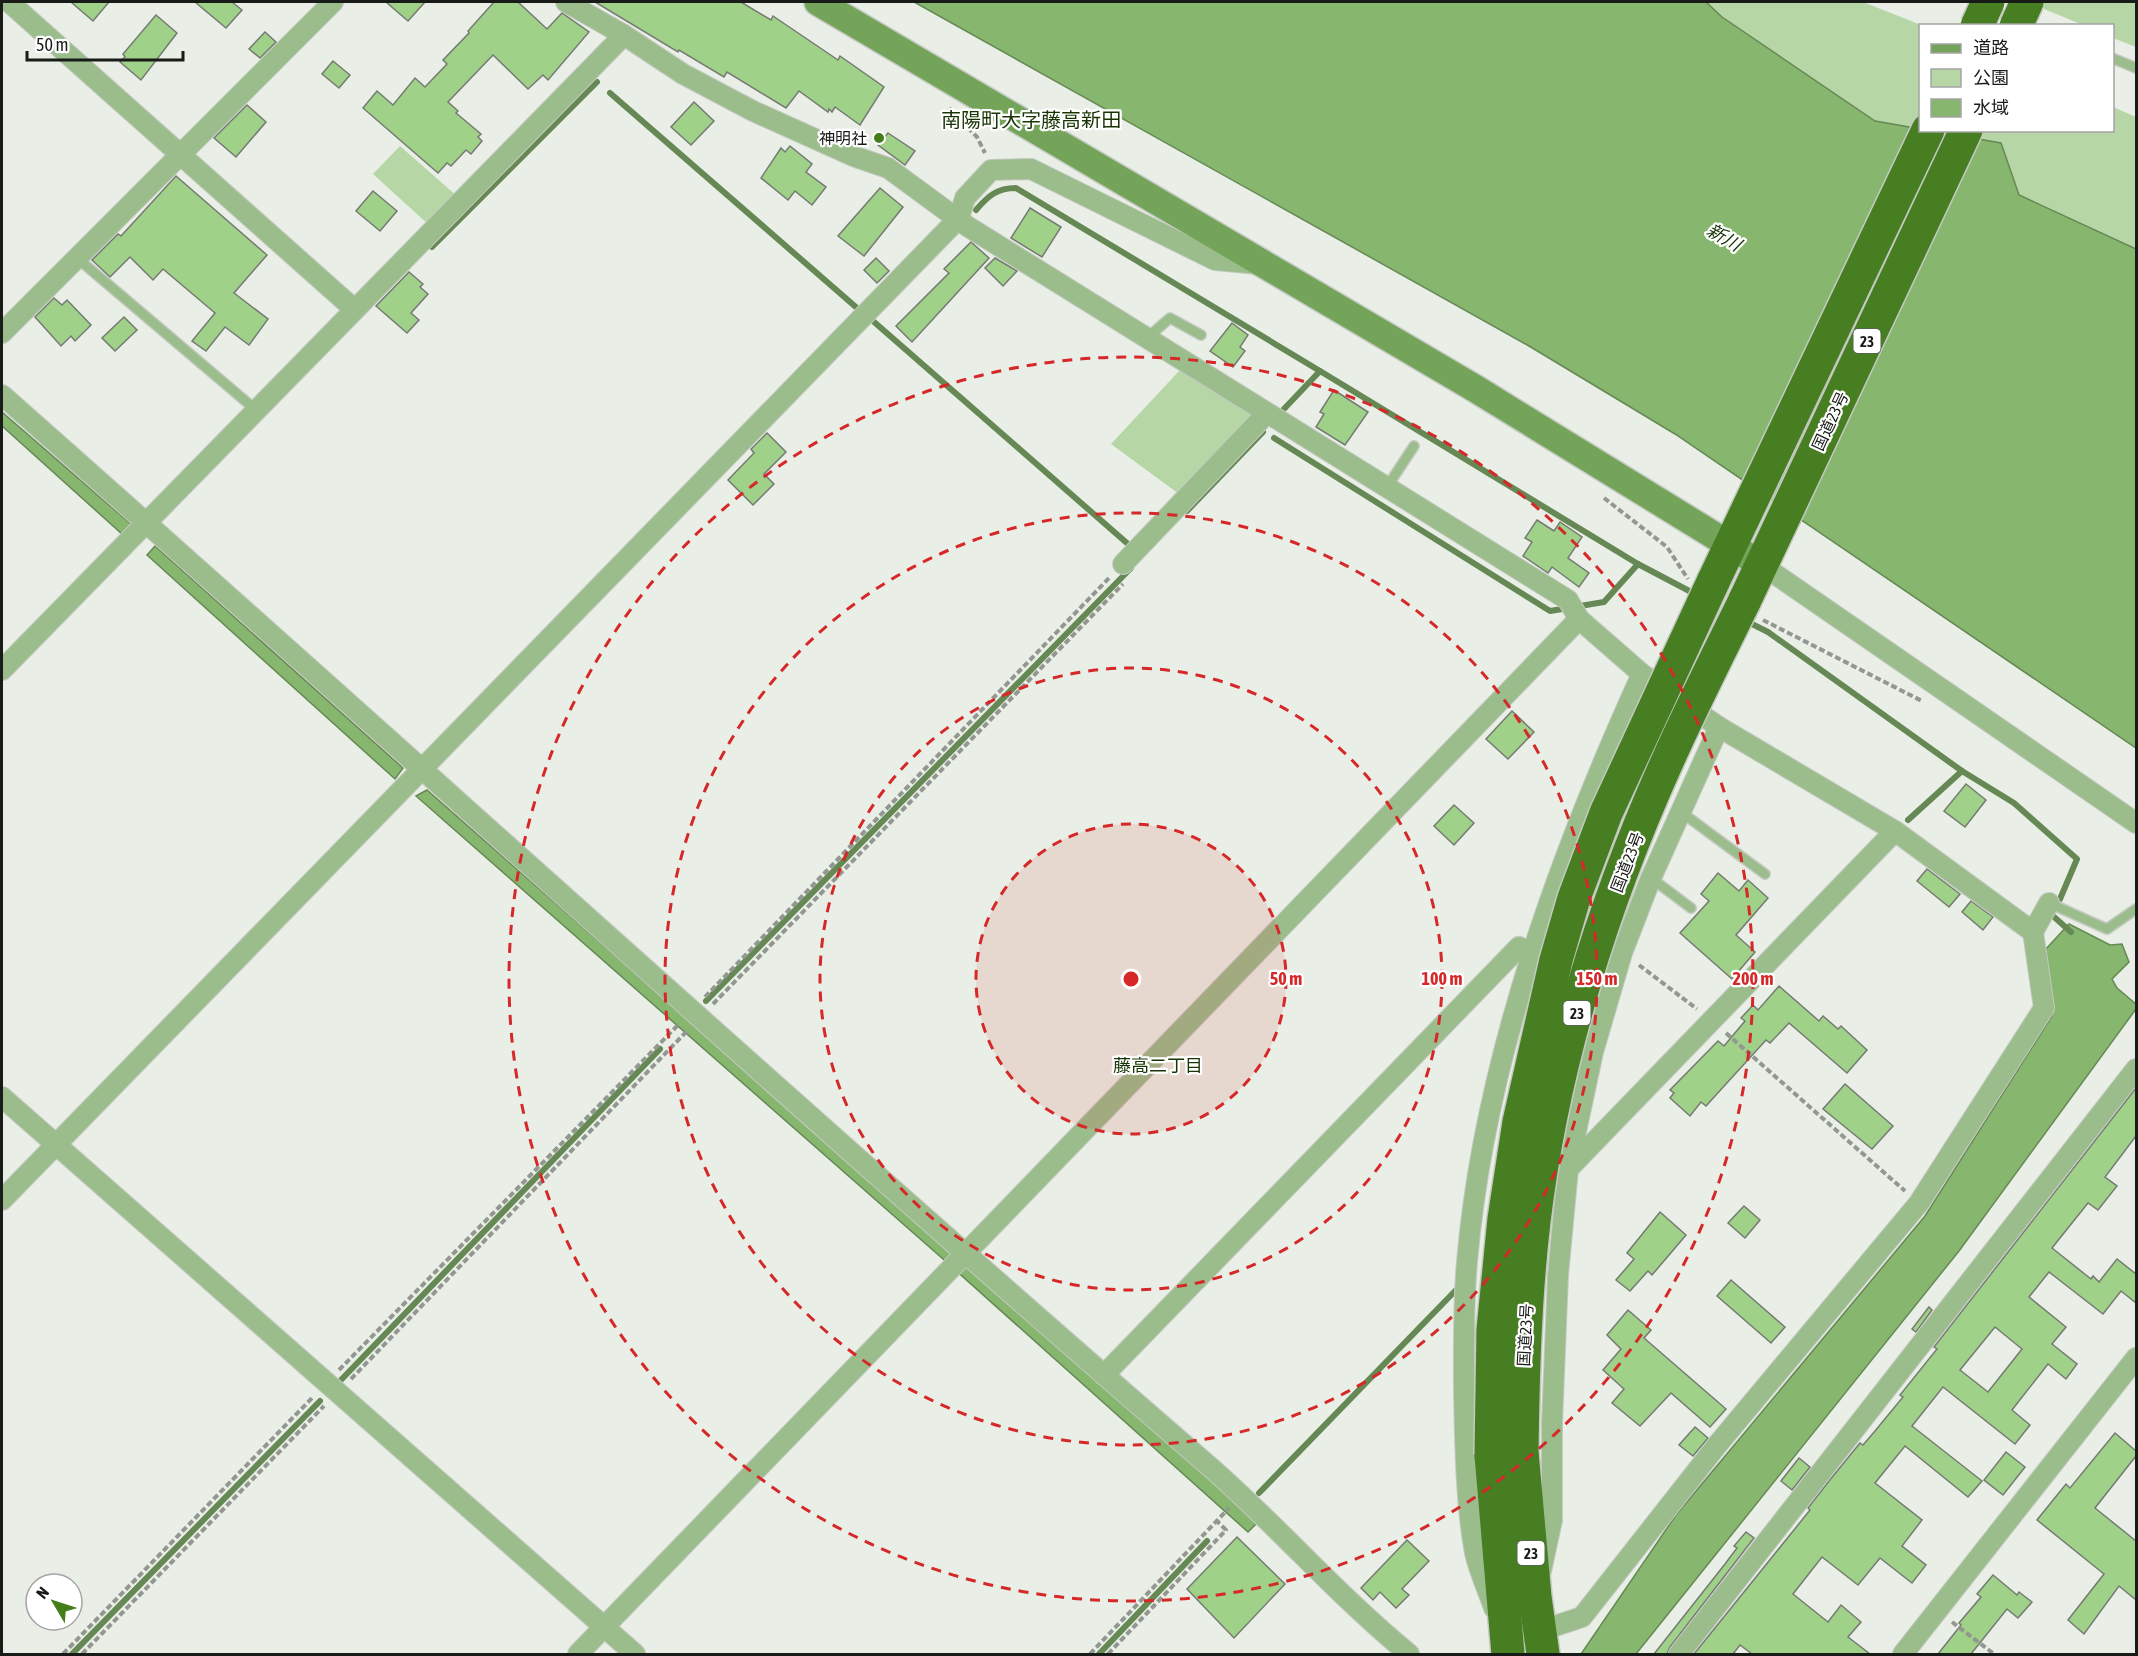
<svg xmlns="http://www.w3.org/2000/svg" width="2138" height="1656" font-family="'Asap Condensed','Noto Sans JP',sans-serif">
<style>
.green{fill:#b6d6a6}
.water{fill:#87b66f;stroke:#685;stroke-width:1.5}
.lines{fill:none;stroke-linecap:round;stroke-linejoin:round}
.stream{stroke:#685;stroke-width:6}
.building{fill:#a0d188;stroke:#757a73;stroke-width:1.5;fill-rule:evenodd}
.lane-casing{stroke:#c4c9c1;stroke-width:12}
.street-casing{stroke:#c4c9c1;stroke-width:22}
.secondary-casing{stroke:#c4c9c1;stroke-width:30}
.highway-casing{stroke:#c4c9c1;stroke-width:36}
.path{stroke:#939791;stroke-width:4;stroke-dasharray:6 3;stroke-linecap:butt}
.lane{stroke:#9bbd8c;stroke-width:9}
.street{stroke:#9bbd8c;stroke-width:20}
.secondary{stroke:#73a459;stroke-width:27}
.highway{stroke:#467e21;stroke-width:33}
.highway-bridge-casing{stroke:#c4c9c1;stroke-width:36;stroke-linecap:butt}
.highway-bridge{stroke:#467e21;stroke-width:33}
.ring{fill:none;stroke:#d62828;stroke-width:3;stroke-dasharray:10 8}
.poi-dot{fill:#437e19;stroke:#fff;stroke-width:2}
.labels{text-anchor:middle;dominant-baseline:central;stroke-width:4.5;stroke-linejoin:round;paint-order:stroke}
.shield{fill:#fff;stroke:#5e5f5d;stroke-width:1.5}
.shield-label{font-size:15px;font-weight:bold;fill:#191b18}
.poi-label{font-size:16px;fill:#191b18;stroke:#fff;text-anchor:end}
.street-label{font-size:16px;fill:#191b18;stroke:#fff}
.water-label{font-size:18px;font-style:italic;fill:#143200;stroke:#fff}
.neighbourhood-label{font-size:18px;fill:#183404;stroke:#fff}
.quarter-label{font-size:20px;fill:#183404;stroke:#fff}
.centre{fill:#d62828;stroke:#fff;stroke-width:3}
.ring-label{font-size:18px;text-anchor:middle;font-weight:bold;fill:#d62828;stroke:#fff;stroke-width:4.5;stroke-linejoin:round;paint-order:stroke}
</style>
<rect width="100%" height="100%" fill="#e9efe6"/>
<g class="green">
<polygon points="1706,2 1863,2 1921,25 1920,129 1875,121 1722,17"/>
<polygon points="2027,2 2136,2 2136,47 2113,38 2112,26 2083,25"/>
<polygon points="2113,107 2136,117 2136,249 2019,195 2001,143 1930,131 2112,130"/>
<polygon points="400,146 458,197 429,225 373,174"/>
<polygon points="1180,370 1249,412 1251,419 1179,494 1111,444"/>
</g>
<g class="water">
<polygon points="914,2 1706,2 1722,17 1875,121 2001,143 2019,195 2136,249 2136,748 1675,434 1529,346"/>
<polygon points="2,412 132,525 123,535 2,426"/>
<polygon points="155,546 403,768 395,779 147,555"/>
<polygon points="427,790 1258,1522 1248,1532 943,1259 416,796"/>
<polygon points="2069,924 2110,945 2122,944 2129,962 2112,979 2117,988 2136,1004 2136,1009 1959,1251 1636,1654 1581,1654 1676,1515 1925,1216 2052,1016 2045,950"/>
</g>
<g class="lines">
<g class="stream">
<polyline points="610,93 857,308"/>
<path d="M976,210C988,196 997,188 1016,188L1320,371"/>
<polyline points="432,247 597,82"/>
<polyline points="873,321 1128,544"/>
<polyline points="1283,410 1320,371 1638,564 1695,594"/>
<polyline points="1274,438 1550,611 1604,602 1638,564"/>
<polyline points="1187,511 1263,432"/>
<polyline points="1744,620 1768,632 1962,771 2014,803 2077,859 2060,899"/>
<polyline points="1908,820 1962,771"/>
<polyline points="2053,916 2071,932"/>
<polyline points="706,1001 1131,568"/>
<polyline points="340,1381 660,1049"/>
<polyline points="1259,1493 1456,1290"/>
<polyline points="72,1654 320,1401"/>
<polyline points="1099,1654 1207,1541"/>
</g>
</g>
<g class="building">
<polygon points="71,2 109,2 93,21"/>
<polygon points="195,2 232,2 242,10 226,28"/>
<polygon points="386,2 425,2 408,21"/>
<polygon points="494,2 518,2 547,29 562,13 589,32 548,80 543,75 528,89 493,55 448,102 458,111 456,113 481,134 478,137 482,141 471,154 466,150 451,166 447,163 438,173 363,108 377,91 393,105 415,78 425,87 447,64 443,60 469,33 468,31"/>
<polygon points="595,2 741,2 771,20 773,16 838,60 840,56 884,87 860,125 835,107 832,112 829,109 828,112 799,91 786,108 727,72 724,77 679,50 678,52"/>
<polygon points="156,15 177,33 141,80 120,62 125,57 123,54"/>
<polygon points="265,32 276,42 260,58 249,49"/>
<polygon points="333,61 350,75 339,88 322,74"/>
<polygon points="694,102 714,121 691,145 671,127"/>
<polygon points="247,105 266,122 236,157 214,138"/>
<polygon points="888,133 915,151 905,165 878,145"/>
<polygon points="790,146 812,164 806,172 826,187 812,205 795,191 788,200 761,178 781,148 785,152"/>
<polygon points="176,176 267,255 234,293 268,319 249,345 225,327 206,351 192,341 215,313 163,269 153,280 130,257 110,277 92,260 118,234 121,236"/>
<polygon points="880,188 903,207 864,256 838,236"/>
<polygon points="373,191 397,211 380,231 356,211"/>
<polygon points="1030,208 1061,227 1042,257 1011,238"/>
<polygon points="971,242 989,258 912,342 896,326 949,273 944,269"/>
<polygon points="876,258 889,271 877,283 864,270"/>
<polygon points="995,258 1017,271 1003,286 985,268"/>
<polygon points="409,272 423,284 420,287 428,294 411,313 419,320 407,333 376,306"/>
<polygon points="54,298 62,305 67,300 91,325 75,341 71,336 61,346 35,317"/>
<polygon points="124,317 137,330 115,351 102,338"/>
<polygon points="1232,323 1248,335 1240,347 1245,351 1233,367 1210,351"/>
<polygon points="1334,390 1368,412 1345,445 1316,427 1324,414 1320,412"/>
<polygon points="767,433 786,452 764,474 774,484 753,505 728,480 754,453 751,449"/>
<polygon points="1537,520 1554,531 1560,522 1582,537 1568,558 1589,573 1579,587 1552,567 1548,573 1523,556 1532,542 1525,538"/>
<polygon points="1512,711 1534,732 1508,759 1486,739"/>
<polygon points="1966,784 1986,800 1965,827 1944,811"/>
<polygon points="1454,805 1474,823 1454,845 1434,826"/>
<polygon points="1927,869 1960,894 1949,907 1917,881"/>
<polygon points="1718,873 1739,891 1748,880 1768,898 1736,935 1755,952 1732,979 1680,933 1709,901 1701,894"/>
<polygon points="1971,901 1993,917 1983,930 1962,912"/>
<polygon points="1779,986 1819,1021 1823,1016 1838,1029 1841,1026 1867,1050 1847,1073 1789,1023 1770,1043 1766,1040 1706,1106 1701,1102 1690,1116 1670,1098 1674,1093 1670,1090 1718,1041 1724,1046 1745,1021 1741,1018 1753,1005 1758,1010"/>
<polygon points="1845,1084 1893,1126 1872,1149 1823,1109"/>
<path d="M2136,1088V1136L2105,1177L2117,1186L2098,1210L2088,1203L2052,1248L2091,1279L2093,1276L2099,1282L2117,1259L2136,1274V1303L2121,1291L2103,1314L2049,1272L2029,1297L2066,1327L2052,1344L2077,1364L2066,1379L2048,1364L2012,1410L2030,1425L2015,1444L1943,1387L1912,1426L1982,1481L1968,1497L1905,1446L1875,1483L1922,1520L1902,1546L1926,1565L1912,1583L1880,1558L1858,1585L1822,1557L1793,1594L1828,1622L1841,1605L1861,1622L1848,1637L1870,1654H1752L1740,1645L1733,1654H1694L1810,1510L1808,1508L1829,1481L1860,1443L1863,1445L1875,1431L1903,1397L1900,1395L1937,1349L1934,1347ZM1995,1327L2022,1349L1988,1392L1960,1370Z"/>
<polygon points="1744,1206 1760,1220 1745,1238 1728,1223"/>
<polygon points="1660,1212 1686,1235 1652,1275 1648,1271 1630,1291 1616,1280 1634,1259 1627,1253"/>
<polygon points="1731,1280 1785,1327 1771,1343 1717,1296"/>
<polygon points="1929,1307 1932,1310 1916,1332 1912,1329"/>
<polygon points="1628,1310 1651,1330 1644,1338 1726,1409 1710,1427 1671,1393 1640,1426 1612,1403 1624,1389 1603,1370 1621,1349 1607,1335"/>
<polygon points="1695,1427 1708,1438 1693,1456 1679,1445"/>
<polygon points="2115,1433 2136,1451 2136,1456 2095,1508 2136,1541 2136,1600 2119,1586 2084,1634 2068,1620 2104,1574 2037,1520 2066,1484 2070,1488"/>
<polygon points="2006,1452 2025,1467 2003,1495 1984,1480"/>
<polygon points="1799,1458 1810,1467 1792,1490 1781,1481"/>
<polygon points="1746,1532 1754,1538 1670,1647 1667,1654 1654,1654 1725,1564 1737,1548 1734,1546"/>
<polygon points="1237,1537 1285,1584 1234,1638 1187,1589"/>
<polygon points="1407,1540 1429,1561 1402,1589 1409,1595 1396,1608 1380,1592 1373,1600 1361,1588"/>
<polygon points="1993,1575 2017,1595 2019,1592 2032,1602 2018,1618 2007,1609 1971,1654 1938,1654 1961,1625 1959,1623 1981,1597 1977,1594"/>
</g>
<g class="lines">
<g class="lane-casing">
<g id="lane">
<polyline points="2112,58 2136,68"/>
<polyline points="77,258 256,410"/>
<polyline points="1147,338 1170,318 1201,335"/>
<polyline points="1387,487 1414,446"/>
<polyline points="1681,812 1765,874"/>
<polyline points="1651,878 1691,908"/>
<polyline points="2049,903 2107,929 2136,909"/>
</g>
</g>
<g class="street-casing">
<g id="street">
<polyline points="9,2 354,309"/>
<polyline points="566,2 624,35 683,74 753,111 853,156 888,168 967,226 1568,600 1579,619"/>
<polyline points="2,333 333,2"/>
<path d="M2,395C405,751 802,1114 1209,1466C1278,1526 1338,1596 1409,1654"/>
<polyline points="1123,564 1267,413"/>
<polyline points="1762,565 2136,823"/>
<polyline points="2,670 624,35"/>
<polyline points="1719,727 1895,831 2033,932"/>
<polyline points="2,1097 635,1654"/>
<polyline points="1568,1169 1895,831"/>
<polyline points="2,1200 959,218 965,198 991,170 1031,169 1215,260 1259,264"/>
<polyline points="1104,1375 1519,947 1532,952"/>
<path d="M1494,1608C1488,1590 1479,1571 1475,1553C1466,1505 1465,1442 1464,1393C1464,1349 1463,1306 1467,1262C1484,1062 1559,856 1642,674"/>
<polyline points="1540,1631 1582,1617 1718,1444 1919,1203 2044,1008 2033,932 2049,903"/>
<polyline points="578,1654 1579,619 1642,674 1719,727 1651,878 1622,953 1593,1052 1568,1169 1558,1275 1552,1423 1552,1520 1541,1571"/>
<polyline points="1679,1654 2136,1069"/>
<polyline points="1903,1654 2136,1358"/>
</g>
</g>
<g class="secondary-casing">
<polyline id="secondary" points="818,2 1476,389 1762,565"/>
</g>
<g class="highway-casing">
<g id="highway">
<polyline points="1713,582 1928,130"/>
<polyline points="1744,602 1966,130"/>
<polyline points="1522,1452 1535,1597 1543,1654"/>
<polyline points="1491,1455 1508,1654"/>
</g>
</g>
<g class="path">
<polyline points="949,108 977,137 985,153"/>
<polyline points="1604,498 1667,547 1688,579"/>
<polyline points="1763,620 1922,701"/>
<polyline points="1639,965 1697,1009"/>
<polyline points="705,997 1110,577"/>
<polyline points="713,1004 1123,584"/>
<polyline points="1726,1033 1905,1191"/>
<polyline points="339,1370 679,1024"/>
<polyline points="351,1379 687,1031"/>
<polyline points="1952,1622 1994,1654"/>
<polyline points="63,1654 313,1397"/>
<polyline points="82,1654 324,1406"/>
<polyline points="1090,1654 1229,1508"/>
<polyline points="1108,1654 1226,1530 1217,1521"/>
</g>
<use href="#lane" class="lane"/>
<use href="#street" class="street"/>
<use href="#secondary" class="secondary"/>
<use href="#highway" class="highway"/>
<g class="highway-bridge-casing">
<g id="highway-bridge">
<polyline points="1977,26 1988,2"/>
<polyline points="2016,26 2027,2"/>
<path d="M1522,1452C1523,1375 1525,1298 1534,1221C1553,1064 1602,906 1667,762C1691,708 1718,655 1744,602"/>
<polyline points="1491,1455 1493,1330 1504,1219 1519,1122 1556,960 1574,898 1606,813 1713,582"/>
</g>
</g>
<use href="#highway-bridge" class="highway-bridge"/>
</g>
<circle cx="1131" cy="979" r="155" fill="#d62828" fill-opacity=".12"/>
<g class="ring">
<circle cx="1131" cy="979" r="155"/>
<circle cx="1131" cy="979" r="311"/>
<circle cx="1131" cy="979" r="466"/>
<circle cx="1131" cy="979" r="622"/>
</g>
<circle class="poi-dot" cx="879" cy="138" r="6"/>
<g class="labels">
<g class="shield">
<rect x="1853.5" y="329" width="27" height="24" rx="4.5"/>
<rect x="1563.5" y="1001" width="27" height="24" rx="4.5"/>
<rect x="1517.5" y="1541" width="27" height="24" rx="4.5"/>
</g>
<g class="shield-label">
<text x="1867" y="341">23</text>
<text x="1577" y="1013">23</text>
<text x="1531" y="1553">23</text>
</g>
<g class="poi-label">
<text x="867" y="138">神明社</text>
</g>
<g class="street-label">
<text transform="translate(1830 421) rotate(-65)">国道23号</text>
<text transform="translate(1627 862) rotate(-69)">国道23号</text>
<text transform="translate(1525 1335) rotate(-87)">国道23号</text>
</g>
<g class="water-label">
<text transform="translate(1724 237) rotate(30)">新川</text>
</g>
<g class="neighbourhood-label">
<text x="1158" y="1065">藤高二丁目</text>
</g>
<g class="quarter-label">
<text x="1031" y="119">南陽町大字藤高新田</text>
</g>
</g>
<circle cx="1131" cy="979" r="9" class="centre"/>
<g class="ring-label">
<text x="1286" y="985">50 m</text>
<text x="1442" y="985">100 m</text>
<text x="1597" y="985">150 m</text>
<text x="1753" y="985">200 m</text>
</g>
<rect width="2138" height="1656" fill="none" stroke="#191b18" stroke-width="6"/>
<rect x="1919" y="24" width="195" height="108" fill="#ffffff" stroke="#a3a4a3" stroke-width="1.5"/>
<rect x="1931" y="44" width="30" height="9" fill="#73a459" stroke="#a3a4a3" stroke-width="1.5"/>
<text x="1973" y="54" font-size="18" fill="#191b18">道路</text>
<rect x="1931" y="69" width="30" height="18" fill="#b6d6a6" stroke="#a3a4a3" stroke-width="1.5"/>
<text x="1973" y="84" font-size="18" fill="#191b18">公園</text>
<rect x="1931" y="99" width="30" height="18" fill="#87b66f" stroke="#a3a4a3" stroke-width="1.5"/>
<text x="1973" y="114" font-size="18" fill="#191b18">水域</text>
<g transform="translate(54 1602) rotate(309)"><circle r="28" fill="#ffffff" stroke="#a3a4a3" stroke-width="1.5"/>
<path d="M0-4.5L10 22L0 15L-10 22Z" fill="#437e19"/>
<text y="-9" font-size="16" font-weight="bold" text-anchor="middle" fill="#191b18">N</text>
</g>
<path d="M27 51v9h156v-9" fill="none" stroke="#191b18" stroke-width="3"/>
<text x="36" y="51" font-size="18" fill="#191b18" stroke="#ffffff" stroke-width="4.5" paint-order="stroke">50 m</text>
</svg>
